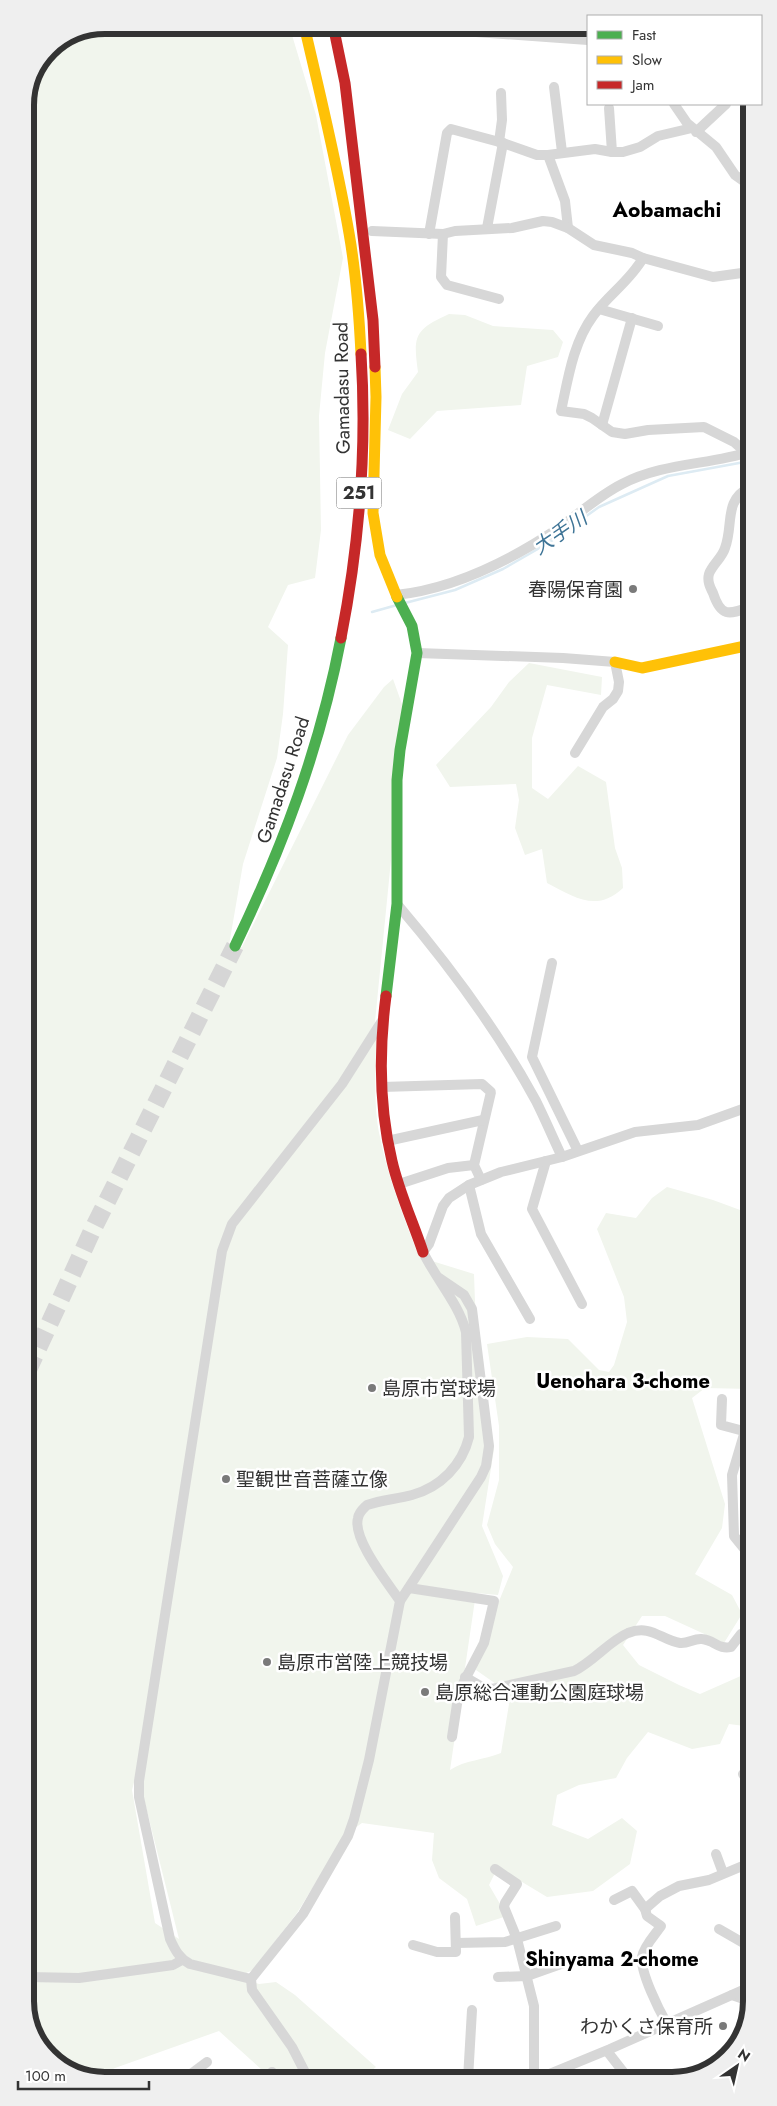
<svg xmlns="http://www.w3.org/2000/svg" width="777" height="2106" font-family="Jost,'Noto Sans JP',sans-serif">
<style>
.green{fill:#f1f5ed;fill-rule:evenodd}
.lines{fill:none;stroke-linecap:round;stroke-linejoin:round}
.stream{stroke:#ddebf3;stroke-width:2.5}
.highway-tunnel{stroke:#d6d6d6;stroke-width:18;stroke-dasharray:18 9;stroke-linecap:butt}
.street{stroke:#d7d7d7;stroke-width:10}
.fast{stroke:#4caf50;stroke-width:11}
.slow{stroke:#ffc107;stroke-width:11}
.jam{stroke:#c62828;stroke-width:11}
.poi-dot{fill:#7a7a7a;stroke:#fff;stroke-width:2}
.labels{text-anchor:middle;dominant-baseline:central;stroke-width:5;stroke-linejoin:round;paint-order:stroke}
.shield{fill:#fff;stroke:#707070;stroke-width:1}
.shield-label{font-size:18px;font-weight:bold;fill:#333}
.street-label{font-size:19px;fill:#333;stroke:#fff}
.poi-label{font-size:19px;fill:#333;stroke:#fff;text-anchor:start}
.water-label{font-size:20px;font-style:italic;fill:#3f7597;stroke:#fff}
.neighbourhood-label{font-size:20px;font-weight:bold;fill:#000;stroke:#fff}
.quarter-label{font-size:21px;font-weight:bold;fill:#000;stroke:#fff}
.rim{fill:none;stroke:#333;stroke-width:6}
</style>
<rect width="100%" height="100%" fill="#fff"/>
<g class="green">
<path d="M105,25H289L316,115L343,258L325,353L319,416L321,530L315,578L288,585L268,627L288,645L283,714L277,758L243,864L228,951L242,947L348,735L384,687L393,679L403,707L391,860L373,1042L376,1038C376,1069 373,1107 380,1137C388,1178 404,1218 419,1257L474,1274L475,1302L494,1449L482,1526L503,1576L498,1595L476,1593L450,1770C465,1760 484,1760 501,1753L509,1704L496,1684L476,1670L479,1650L513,1567L495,1544L487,1525L499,1480V1426L487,1344L527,1337L568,1339L599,1370L609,1372L614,1365L627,1322L624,1297L597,1229L606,1213L636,1218L652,1198L667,1187L713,1200L751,1214V1389L705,1388L692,1398L725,1504L722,1528L695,1574L732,1595L742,1614L724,1643L665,1616H642L623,1645L639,1665L679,1685L700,1694L752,1671V1727L729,1724L720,1744L692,1749L648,1732L627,1758L616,1778L579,1785L557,1795L552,1825L588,1839L622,1818L637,1831L630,1864L593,1891L547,1897L507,1873H495L489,1885L507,1916L476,1926L467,1899L439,1878L432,1860L434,1833L362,1823L345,1835L297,1913L253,1970L244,1974L229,1973L259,1984L276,1982L295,1995L376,2067L360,2080H273L219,2031L115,2068L93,2079L56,2064L28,2022L25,100L49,48ZM153,1711L142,1782L144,1799L179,1939L155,1923L132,1790Z"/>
<path d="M449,314L465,315L493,326L553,330L563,342L558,357L527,366L521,405L437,411L410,439L388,430L402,394L418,372C413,336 414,330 449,314Z"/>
<path d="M529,663L602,677L601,695L547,685L532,738V788L548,799L578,766L606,782L615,848L622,868L623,888C597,913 574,897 547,883L542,849L525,855L515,828L519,800L516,784L450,787L436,765L491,707L509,682Z"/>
</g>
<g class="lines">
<g class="stream">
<polyline points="405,603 455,590 503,569 550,542 599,507 668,476 750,461"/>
<polyline points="372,612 397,605"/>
</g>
<polyline class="highway-tunnel" points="27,1372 93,1229 235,946"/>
<g class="street">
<polyline points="476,32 588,40"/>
<polyline points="554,87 562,152"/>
<polyline points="674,104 687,123 716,147 735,175 749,185"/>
<polyline points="609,108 612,152"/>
<polyline points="696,132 726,104"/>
<polyline points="499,142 502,120 501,93"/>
<polyline points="548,155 565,201 568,228"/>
<polyline points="487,228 503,143"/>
<path d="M372,231L443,234L455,231L512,228L543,221L552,222L568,228L594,245L632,253L643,258C630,281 608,295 593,316C573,343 568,379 561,411L584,414L592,418L612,432L625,434L648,430L704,427L734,442L750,456"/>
<polyline points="429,234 447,133 451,129 503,143 537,155 548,155 595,149 612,152 623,152 640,147 658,136 692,128"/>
<polyline points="443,234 441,277 447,285 499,299"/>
<polyline points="643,258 713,277 749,272"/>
<polyline points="599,309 658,326"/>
<polyline points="602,425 632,318"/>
<path d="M750,487C723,501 734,524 725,548C722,558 712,565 709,574C707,581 710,587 713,593C721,617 728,615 750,607"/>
<path d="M396,595C453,589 509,561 556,530C578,515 598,496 622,484C662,463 707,465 750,452"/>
<polyline points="417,653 563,658 615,662 619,682 618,691 613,699 603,707 575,753"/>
<path d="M397,904C449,965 498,1031 536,1101C545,1119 553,1138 562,1157"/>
<polyline points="552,963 532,1057 578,1151"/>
<polyline points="382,1087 482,1084 491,1092 474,1165 481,1180"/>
<polyline points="387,1141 483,1120"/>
<polyline points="546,1161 532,1209 582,1304"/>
<polyline points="399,1184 448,1168 474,1165"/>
<polyline points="469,1185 481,1234 530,1319"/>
<polyline points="722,1399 721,1425 751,1433"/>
<polyline points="745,1431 732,1475 734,1536 751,1557"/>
<polyline points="409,1588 494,1601 484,1643 459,1691 452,1737"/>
<polyline points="400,1601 481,1477 486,1466 489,1446 472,1309 464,1295 439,1278"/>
<path d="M465,1677L484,1688L492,1689L574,1671C593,1662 609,1641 628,1633C651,1624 661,1640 680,1643C688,1644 694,1638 702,1639C714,1640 719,1650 731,1647L741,1634L751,1632"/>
<polyline points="752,1769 743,1774 752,1788"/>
<polyline points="716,1854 723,1873"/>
<polyline points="495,1869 517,1884 505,1903 504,1907 517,1939 534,2006 534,2079"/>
<path d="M614,1900L632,1891L645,1909L647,1916L661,1926C655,1935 644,1946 642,1957C640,1972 659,2010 667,2024"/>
<polyline points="645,1909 660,1896 679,1886 709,1880 752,1862"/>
<polyline points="719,1929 752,1948"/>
<polyline points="456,1943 505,1942 556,1926"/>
<polyline points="413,1945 437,1952 456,1952 455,1917"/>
<polyline points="28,1977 79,1978 173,1965 182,1960"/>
<polyline points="498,1977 527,1976 575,1959"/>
<path d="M251,1979L190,1964C179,1958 175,1950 170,1939L139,1797V1781L222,1251L232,1224L342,1084L382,1021"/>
<polyline points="732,1995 752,2002"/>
<polyline points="607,2051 628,2078"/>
<polyline points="272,2072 280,2080"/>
<polyline points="468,2079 472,2010"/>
<polyline points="537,2079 610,2049 752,1986"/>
<polyline points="183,2080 207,2062"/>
<path d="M309,2080L292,2047L252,1990L251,1979L303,1914L348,1836L354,1819L369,1760L400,1601C388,1583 352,1539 358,1518C359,1512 363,1509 367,1505C382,1500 397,1499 412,1495C441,1487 462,1465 469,1437L466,1332C459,1304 436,1279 423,1252L429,1244L443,1206L449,1198L469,1185L501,1172L562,1157L635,1132L698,1125L751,1106"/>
</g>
<g class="fast">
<path d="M235,946C283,846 320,748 341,638"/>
<polyline points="386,996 397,904 397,780 400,750 417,653 412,626 397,597"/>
</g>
<g class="slow">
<path d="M304,25C320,94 337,163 349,233C356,273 359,313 361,354"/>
<polyline points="375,367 376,397 373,513 380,555 397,597"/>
<polyline points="615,662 642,668 750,645"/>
</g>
<g class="jam">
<polyline points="333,25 345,83 373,320 375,367"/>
<path d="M341,638C359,546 367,448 361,354"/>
<path d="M386,996C379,1050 379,1107 392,1161C399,1192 413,1222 423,1252"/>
</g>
</g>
<g class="poi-dot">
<circle cx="633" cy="589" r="5"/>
<circle cx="372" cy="1388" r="5"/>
<circle cx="226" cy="1479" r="5"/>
<circle cx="267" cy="1662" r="5"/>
<circle cx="425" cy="1692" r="5"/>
<circle cx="723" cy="2026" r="5"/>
</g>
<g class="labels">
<rect class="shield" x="336.5" y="477.5" width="45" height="31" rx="4"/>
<g class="shield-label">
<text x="359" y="493">251</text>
</g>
<g class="street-label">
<text transform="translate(342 388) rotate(-91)">Gamadasu Road</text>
<text transform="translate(283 780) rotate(-72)">Gamadasu Road</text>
</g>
<g class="poi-label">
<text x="623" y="589" text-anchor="end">春陽保育園</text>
<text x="382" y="1388">島原市営球場</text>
<text x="236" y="1479">聖観世音菩薩立像</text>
<text x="277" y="1662">島原市営陸上競技場</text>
<text x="435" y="1692">島原総合運動公園庭球場</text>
<text x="713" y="2026" text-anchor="end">わかくさ保育所</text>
</g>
<g class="water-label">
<text transform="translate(560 533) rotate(-34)">大手川</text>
</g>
<g class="neighbourhood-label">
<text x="623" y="1381">Uenohara 3-chome</text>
<text x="612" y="1959">Shinyama 2-chome</text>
</g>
<g class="quarter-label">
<text x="667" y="210">Aobamachi</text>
</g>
</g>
<path d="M0 0H777V2106H0ZM105 34H672A71 71 0 0 1 743 105V2001A71 71 0 0 1 672 2072H105A71 71 0 0 1 34 2001V105A71 71 0 0 1 105 34Z" fill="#efefef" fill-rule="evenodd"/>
<path class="rim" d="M105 34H672A71 71 0 0 1 743 105V2001A71 71 0 0 1 672 2072H105A71 71 0 0 1 34 2001V105A71 71 0 0 1 105 34Z"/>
<rect x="587" y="15" width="175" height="90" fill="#ffffff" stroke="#adadad"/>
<rect x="597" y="31" width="25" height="8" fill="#4caf50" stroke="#adadad"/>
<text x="632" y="40" font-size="15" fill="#333333">Fast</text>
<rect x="597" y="56" width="25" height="8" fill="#ffc107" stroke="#adadad"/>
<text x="632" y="65" font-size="15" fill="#333333">Slow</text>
<rect x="597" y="81" width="25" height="8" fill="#c62828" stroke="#adadad"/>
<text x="632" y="90" font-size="15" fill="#333333">Jam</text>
<g transform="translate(737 2066) rotate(34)" stroke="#ffffff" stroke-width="4" paint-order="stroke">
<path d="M0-4L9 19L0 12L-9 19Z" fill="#333333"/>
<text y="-8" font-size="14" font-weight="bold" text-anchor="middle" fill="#333333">N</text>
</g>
<path d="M18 2081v8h131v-8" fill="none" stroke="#333333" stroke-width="2.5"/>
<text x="25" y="2081" font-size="15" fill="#333333" stroke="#ffffff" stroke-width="4" paint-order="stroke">100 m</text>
</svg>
